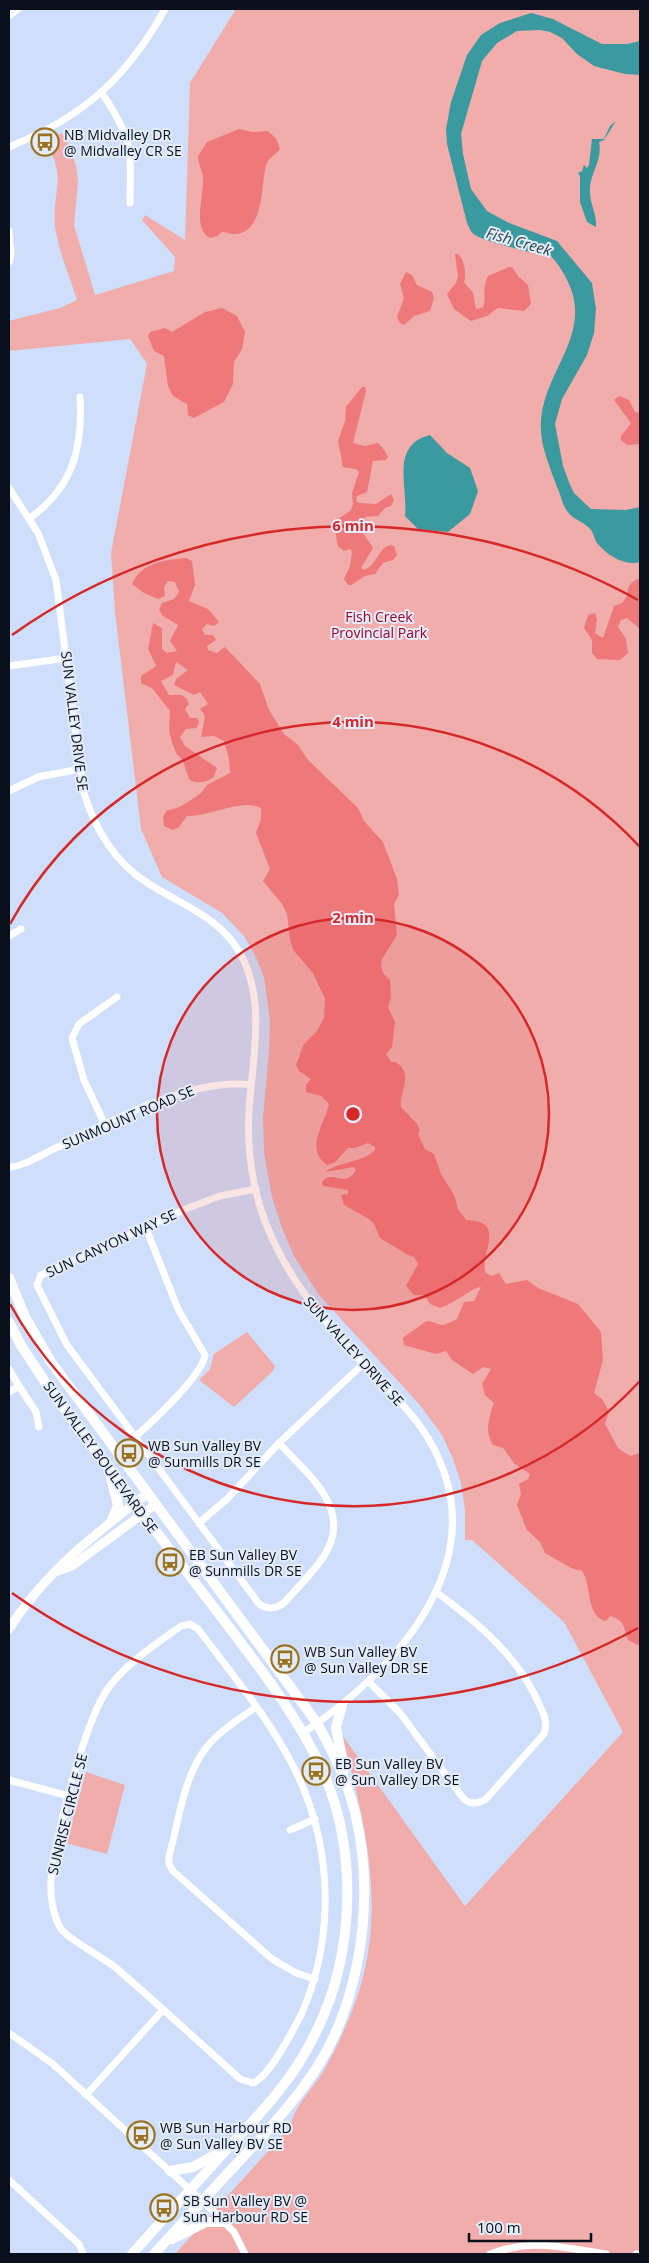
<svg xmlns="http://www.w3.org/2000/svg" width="649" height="2263" font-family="'Open Sans',sans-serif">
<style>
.green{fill:#f1adab}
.forest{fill:#ef787a}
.water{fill:#3b9a9f}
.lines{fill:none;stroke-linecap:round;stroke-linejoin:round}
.minor{stroke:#fff;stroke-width:7}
.tertiary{stroke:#fff;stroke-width:9}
.secondary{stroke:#fff;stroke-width:10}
.ring{fill:none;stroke:#d62828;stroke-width:2.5}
.labels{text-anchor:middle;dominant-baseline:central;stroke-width:4;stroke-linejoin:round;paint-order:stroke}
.poi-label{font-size:14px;fill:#09101c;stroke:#e4ecfa;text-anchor:start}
.park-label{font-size:14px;fill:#9d0024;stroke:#e4ecfa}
.street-label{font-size:14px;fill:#09101c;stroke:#e4ecfa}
.water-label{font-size:15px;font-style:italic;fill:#274446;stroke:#e4ecfa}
.centre{fill:#d62828;stroke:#e4ecfa;stroke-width:2.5}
.ring-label{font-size:15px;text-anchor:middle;font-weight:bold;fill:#d62828;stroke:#e4ecfa;stroke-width:4;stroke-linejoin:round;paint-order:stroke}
</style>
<rect width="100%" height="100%" fill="#cfdffb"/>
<g class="green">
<path d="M236,9H640V2254H175L290,2127C295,2105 311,2091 323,2072C331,2058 339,2043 345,2028C391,1927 369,1837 342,1735L465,1906L623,1732L564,1622L472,1540H465V1510L461,1483L453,1459L442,1435L419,1404L319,1295L294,1256L282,1228L272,1197L264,1153L263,1118L269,1052L270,1021L264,977L255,955L244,936L222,913L162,877L141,829L115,612L111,553L147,364L130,339L9,351V321L60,308L77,300C70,277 58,251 55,226C52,189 68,179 45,141L62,133L70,147L76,165L78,182L74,225L95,295L174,271L175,257L142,220L145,215L185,240L190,83Z"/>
<polygon points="247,1332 275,1366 273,1371 234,1407 199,1380 210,1369 214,1354"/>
<polygon points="86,1772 125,1785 107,1854 66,1843"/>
</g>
<g class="forest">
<path d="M239,129L253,132L267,131L276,138L280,149C277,154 269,157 267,163C260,178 267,235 233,234C229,234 226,232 222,232L217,236L210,238C192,230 204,194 203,179C203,171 198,164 198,156L207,142Z"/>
<path d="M455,254H458C464,259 467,274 464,282L473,293L476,309L483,307C487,297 481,291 488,276L509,267H512L518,276L528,285L531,304L524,311L498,308L487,316L471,321L454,309L447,294L456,283L458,276Z"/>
<polygon points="406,272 412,275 417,285 432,292 434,298 430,311 414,316 404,325 400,323 397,317 404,298 400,284"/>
<polygon points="222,308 237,316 245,332 242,349 234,362 233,384 224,402 194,418 188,415 187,404 173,396 168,386 164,356 154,351 148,336 150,332 165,328 172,332 205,312"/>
<path d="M362,387H365L366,391L353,443L365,446L378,443L385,451L388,457L386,460L373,461L367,492L357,496L356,501L359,503L376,504L391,494L394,500L391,506L385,508L378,516L365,517L361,530L373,548L361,568L364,570C378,566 380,541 394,546L397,555L393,560L383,563L375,574L365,576L351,585H348L344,579L350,566L352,552L350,549L344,551L338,546L335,530L337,520L351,510L353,504L352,493L359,472L356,469L343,467L338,441L345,421L346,407Z"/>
<polygon points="619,396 629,400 635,412 640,413 640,444 627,445 621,440 621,436 631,423 614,400"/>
<path d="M186,558L192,561L195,585L189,601L208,609L219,622L214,626L207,624L202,629L205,635H213L216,640L207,646L208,650L217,653L225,647L260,684L269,710L284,734L298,745L308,760L358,808L364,821L383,842L397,879L399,895L394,904L397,935L382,959L381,966L383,973L390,980L391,998L388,1007L395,1022L392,1047L386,1054L391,1062H395C415,1072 399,1092 401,1107L417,1124L420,1130L418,1134L425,1149L434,1154L441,1174L454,1195L458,1209L466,1220C471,1221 476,1220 482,1223C499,1231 480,1258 486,1273L492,1276L499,1273L506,1284L527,1280L538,1288L578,1304L601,1332L603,1360L594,1393L602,1399L609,1411L605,1424L618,1448L630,1456L640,1453V1646L628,1640C623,1627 626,1621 610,1616L606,1621C585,1616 592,1584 582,1571L571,1568L545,1553L540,1542L527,1530L517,1505L521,1494L519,1484L528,1479L530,1474L515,1464L503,1448L493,1445C484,1431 489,1417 494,1403L485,1395L482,1384L491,1369L484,1367L473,1374L452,1360L446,1351L436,1354L404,1345L403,1338C405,1336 425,1322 427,1321C433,1321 438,1325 444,1325L457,1319L464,1302L474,1301L481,1287C471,1288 454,1304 440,1308L430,1304L424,1295H414L406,1286L418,1264L414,1257L408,1255L380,1238L374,1224L369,1219L344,1205L341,1195L348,1194V1190L323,1186L322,1182C333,1168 344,1190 356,1170L354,1167L325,1172C340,1161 362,1163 375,1150V1147L368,1143L355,1148H348L334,1163L327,1165C304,1148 325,1124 329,1104L321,1096L306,1092V1085L311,1079L299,1071L296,1065L304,1044L317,1031L324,1018L325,999L313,973L294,951L290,940L287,914L282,904L263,881L270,869L256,833L261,819V808C242,798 209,817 187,816L179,827L173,830L164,826L163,817L166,811L180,807L200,794L207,785L230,773L229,759L224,741L214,736L201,737L205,716L200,709L208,704L200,692L194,695L174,685L176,679L188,670L176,662L173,675L161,681L169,695C178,695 185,692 189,704L185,709L190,718H197L199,722L197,728L186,729L180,737L185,746L217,768L214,777C208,782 195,785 189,779L183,761L176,753L172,742L169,731L170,711L152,688L141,683V676L156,666L148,649L153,623L162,628V649L167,653L177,651L170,641L178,625L163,616L159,610L162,603L174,599L179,592L175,582L168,581L164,587L165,596L158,599L144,593L132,584C141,562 166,560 186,558Z"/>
<path d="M640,578V629L627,618L621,620L618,627L626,639L628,653L620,660L597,659L592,653V640L584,628L588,615L595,613L597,619L595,633L603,638L614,606L622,603L627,596C627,585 631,582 640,578Z"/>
</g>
<g class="water">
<path d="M531,13L553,19L602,44H627L640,41V75L625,74L594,66L577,54L562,38L550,32L540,30L517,31L497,43L482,61L461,134L463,154L471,189L487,211L507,222L557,241L592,283L596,309L594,333L587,355L562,399L555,424L563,466L570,485L574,493L591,509L626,510L640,507V562C624,566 608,556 597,543C594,539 594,534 591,530C585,522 573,520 567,511C562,504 561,495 557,487C547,459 536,437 543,407C552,366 587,333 571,289C567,278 557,260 548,254C541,250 533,253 526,251C519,250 480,239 475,235C471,233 469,227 467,223L447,144L446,129L451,102L467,55L481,35L500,23Z"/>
<path d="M616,121L604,140L599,142C603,161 589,174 590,192C590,204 597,214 596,227L587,222L580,202V176L578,173L582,171L584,165L587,168L589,165L592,139H604L610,126Z"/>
<path d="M430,435L447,453L470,468L478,491L470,514L448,532L418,529L405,516C408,487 390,445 430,435Z"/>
</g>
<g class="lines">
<g class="minor">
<polyline points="9,16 18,9"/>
<path d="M101,92C133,138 131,149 130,203"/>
<path d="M9,147C83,117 126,79 165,9"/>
<polyline points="9,231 11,254 9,262"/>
<path d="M9,488L38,533L56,580L83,790C94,827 112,860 146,882C179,904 219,916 240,953C267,1002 252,1059 249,1111C247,1142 251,1176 260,1207C281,1273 323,1321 370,1371C387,1389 406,1406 420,1426C506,1549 404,1665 303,1733"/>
<path d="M30,518C73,487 83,448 80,397"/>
<polyline points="9,666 67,658"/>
<polyline points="9,791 38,777 80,769"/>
<polyline points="9,936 21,929"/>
<polyline points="105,1125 84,1080 72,1038 79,1024 117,997"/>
<path d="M9,1167C24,1167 43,1153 58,1147C111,1121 192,1077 251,1085"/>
<polyline points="256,1189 220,1196 188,1208 41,1275 37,1285 67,1345 199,1523 227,1499 279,1443 363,1364"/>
<polyline points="9,1369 19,1386 9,1392"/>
<polyline points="19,1386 36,1412 39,1427"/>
<path d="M135,1437C152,1422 202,1376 205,1355L178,1309L146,1228"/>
<path d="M199,1523L259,1604C268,1610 275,1609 284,1603C297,1588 313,1573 324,1556C354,1509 308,1475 279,1443"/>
<path d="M190,1624L198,1629C266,1719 329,1788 325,1909C324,1946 316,1981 301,2015C292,2032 270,2076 253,2083L240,2079C199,2042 158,2004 116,1968C103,1957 69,1940 61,1929C53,1916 50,1896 51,1881C53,1842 86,1717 109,1687C128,1662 156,1644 181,1626Z"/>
<path d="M368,1681L400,1713L463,1798C470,1805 478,1804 486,1799L544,1734C548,1723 544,1714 539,1704C519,1657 477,1622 436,1592"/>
<path d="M256,1707C239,1719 219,1731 206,1748C183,1778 179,1821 169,1856V1864L173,1871L272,1959L296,1973L315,1979"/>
<polyline points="9,1780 69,1796"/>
<polyline points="290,1830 315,1819"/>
<polyline points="9,2033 53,2064 212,2210 234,2232 245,2254"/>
<polyline points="86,2095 163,2010"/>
<polyline points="9,2180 79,2244 83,2254"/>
<path d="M490,2254C533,2238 563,2248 606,2254"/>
<polyline points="636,2254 640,2254"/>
</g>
<g class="tertiary">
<polyline points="55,1572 72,1566 156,1504"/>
<path d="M9,1629C45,1572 96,1533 148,1493"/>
</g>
<g class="secondary">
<path d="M9,1278L25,1317L51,1362L317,1723C327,1742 338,1761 345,1781C379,1868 367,1991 316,2069C291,2107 259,2140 228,2173C203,2200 179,2227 154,2254"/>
<path d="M9,1322L22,1347L47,1385C94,1449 142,1513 190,1576C232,1632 283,1693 315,1755C360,1841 357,1955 312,2040C291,2082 258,2116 226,2150C195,2185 163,2219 132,2254"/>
<polyline points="110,1474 118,1505 112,1520"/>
<polyline points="342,1706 336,1727 344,1770"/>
<polyline points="170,2171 193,2167 218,2153"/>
<polyline points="172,2239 206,2222 225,2222"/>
</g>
</g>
<circle cx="353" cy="1114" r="196" fill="#d62828" fill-opacity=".12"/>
<g class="ring">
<circle cx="353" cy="1114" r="196"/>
<path d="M640 1381A392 392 0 0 1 10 1304M10 924A392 392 0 0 1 640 847"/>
<path d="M638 1628A588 588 0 0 1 12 1593M12 635A588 588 0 0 1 638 600"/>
</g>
<defs>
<g id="bus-ring" transform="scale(1.4375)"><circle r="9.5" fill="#e4ecfa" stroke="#9b7320" stroke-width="1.5"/><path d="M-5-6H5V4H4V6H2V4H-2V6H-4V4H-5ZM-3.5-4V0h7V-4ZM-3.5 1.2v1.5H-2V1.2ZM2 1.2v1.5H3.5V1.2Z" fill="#9b7320"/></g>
</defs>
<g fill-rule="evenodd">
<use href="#bus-ring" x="45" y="142"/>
<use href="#bus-ring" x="129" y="1453"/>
<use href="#bus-ring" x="170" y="1562"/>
<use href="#bus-ring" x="285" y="1659"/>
<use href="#bus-ring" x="316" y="1771"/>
<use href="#bus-ring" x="141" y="2135"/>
<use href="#bus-ring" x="164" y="2208"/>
</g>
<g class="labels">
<g class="poi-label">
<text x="64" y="134">NB Midvalley DR<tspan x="64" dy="16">@ Midvalley CR SE</tspan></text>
<text x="148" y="1445">WB Sun Valley BV<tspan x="148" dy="16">@ Sunmills DR SE</tspan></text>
<text x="189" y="1554">EB Sun Valley BV<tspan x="189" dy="16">@ Sunmills DR SE</tspan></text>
<text x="304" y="1651">WB Sun Valley BV<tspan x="304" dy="16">@ Sun Valley DR SE</tspan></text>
<text x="335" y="1763">EB Sun Valley BV<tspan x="335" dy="16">@ Sun Valley DR SE</tspan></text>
<text x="160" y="2127">WB Sun Harbour RD<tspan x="160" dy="16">@ Sun Valley BV SE</tspan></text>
<text x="183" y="2200">SB Sun Valley BV @<tspan x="183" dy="16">Sun Harbour RD SE</tspan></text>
</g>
<g class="park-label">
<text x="379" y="616">Fish Creek<tspan x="379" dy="16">Provincial Park</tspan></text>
</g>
<g class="street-label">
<text transform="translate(75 721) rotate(83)">SUN VALLEY DRIVE SE</text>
<text transform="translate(128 1117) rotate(-23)">SUNMOUNT ROAD SE</text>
<text transform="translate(111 1243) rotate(-25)">SUN CANYON WAY SE</text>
<text transform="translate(354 1351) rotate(48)">SUN VALLEY DRIVE SE</text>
<text transform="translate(101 1457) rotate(54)">SUN VALLEY BOULEVARD SE</text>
<text transform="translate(67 1814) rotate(-76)">SUNRISE CIRCLE SE</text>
</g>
<g class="water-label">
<text transform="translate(519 241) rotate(16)">Fish Creek</text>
</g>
</g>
<circle cx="353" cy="1114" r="8" class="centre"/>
<g class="ring-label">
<text x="353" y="531">6 min</text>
<text x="353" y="727">4 min</text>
<text x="353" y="923">2 min</text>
</g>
<rect width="649" height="2263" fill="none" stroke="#09101c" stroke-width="20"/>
<path d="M469 2233v8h122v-8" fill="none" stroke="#09101c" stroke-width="2.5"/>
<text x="477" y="2233" font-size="15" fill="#09101c" stroke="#e4ecfa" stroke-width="4" paint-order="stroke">100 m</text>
</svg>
